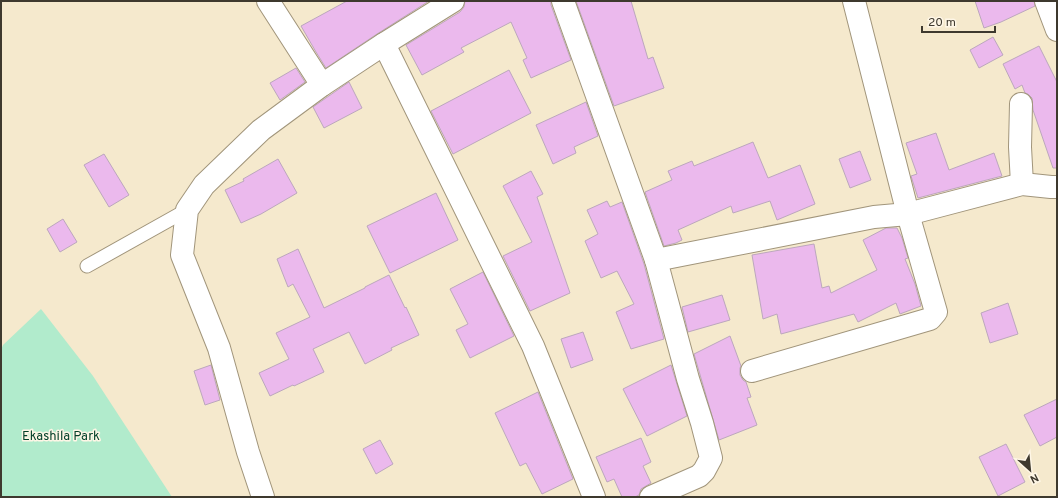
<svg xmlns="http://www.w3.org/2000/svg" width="1058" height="498" font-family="Overpass,sans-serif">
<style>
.green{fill:#b1ebcc}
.building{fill:#ebb9ed;stroke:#bca7bd}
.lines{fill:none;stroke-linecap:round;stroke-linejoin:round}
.lane-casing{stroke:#a1957b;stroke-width:15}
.street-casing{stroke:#a1957b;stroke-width:24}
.secondary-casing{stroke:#a1957b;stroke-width:24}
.lane{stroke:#fff;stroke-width:13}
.street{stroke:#fff;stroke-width:22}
.secondary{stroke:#fff;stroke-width:22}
.labels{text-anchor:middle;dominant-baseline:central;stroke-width:3;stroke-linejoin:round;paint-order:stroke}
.park-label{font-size:13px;fill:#034029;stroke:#fef6e6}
</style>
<rect width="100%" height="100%" fill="#f5e9cd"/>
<polygon class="green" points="41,309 93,376 172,497 1,497 1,350 3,345"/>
<g class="building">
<polygon points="347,1 429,1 377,34 326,68 316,52 301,26"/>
<polygon points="465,1 551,1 551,5 571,60 531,78 523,60 527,58 511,22 461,48 464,52 422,75 406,45 460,12 464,7"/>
<polygon points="576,1 631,1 648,59 653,57 664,88 614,106"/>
<polygon points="975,1 1034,1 1035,6 1001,22 984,28"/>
<polygon points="993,37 1003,55 979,68 970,50"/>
<polygon points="1039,46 1057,82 1057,168 1053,168 1033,110 1032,98 1028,94 1025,93 1022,85 1015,89 1003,64"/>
<polygon points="296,68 305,82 280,100 270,83"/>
<polygon points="509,70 531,113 453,154 431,111"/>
<polygon points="349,82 362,108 324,128 313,107"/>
<polygon points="586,102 598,136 574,147 576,153 553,164 536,125"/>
<polygon points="936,133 949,170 994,153 1002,176 918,198 911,176 917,174 906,143"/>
<polygon points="753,142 768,178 800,165 815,204 777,220 770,201 733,213 731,206 678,230 682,240 676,243 664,246 645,192 672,180 668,171 692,161 694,166"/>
<polygon points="860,151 871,180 850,188 839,159"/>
<polygon points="104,154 129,195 109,207 84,165"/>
<polygon points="278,159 297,193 261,214 241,223 225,190 244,181 243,179"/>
<polygon points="531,171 543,194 537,197 570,293 530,311 503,256 532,242 503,186"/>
<polygon points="436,193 458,240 390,273 367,226"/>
<polygon points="607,201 610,207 622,202 644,264 664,339 631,349 616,312 634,304 617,271 601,278 585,241 598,234 587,210"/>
<polygon points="63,219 77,242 60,252 47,229"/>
<polygon points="886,228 897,228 902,238 908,258 905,259 915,284 921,306 900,314 896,303 858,322 854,314 781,334 777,314 763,319 752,255 814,244 822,288 829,286 831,293 877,270 863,240"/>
<polygon points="298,249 324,308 365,288 365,287 389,275 405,308 406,307 419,335 391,348 392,350 365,364 349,332 313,349 324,372 294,386 293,385 270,396 259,373 289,359 276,333 310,317 293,284 288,287 277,259"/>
<polygon points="483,272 514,336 470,358 456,330 468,324 450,289"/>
<polygon points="722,295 730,320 688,332 682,307"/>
<polygon points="1008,303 1018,334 990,343 981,313"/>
<polygon points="583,332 593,360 571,368 561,339"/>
<polygon points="730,336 741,366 740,368 740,375 743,380 746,382 751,397 747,398 757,425 719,440 694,354"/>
<polygon points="211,365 220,400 205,405 194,371"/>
<polygon points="671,365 687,416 647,436 623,389"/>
<polygon points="538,392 573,479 542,494 526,463 520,466 495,413"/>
<polygon points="1057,399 1057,437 1040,446 1024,415"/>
<polygon points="641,438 651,462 643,466 651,483 641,489 639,495 635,497 622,497 614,479 607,482 596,457"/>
<polygon points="380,440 393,464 376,474 363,449"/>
<polygon points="1006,444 1025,482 998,496 979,457"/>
</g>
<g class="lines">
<g class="lane-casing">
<polyline id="lane" points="87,266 187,210"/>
</g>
<g class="street-casing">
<g id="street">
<polyline points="268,1 322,85"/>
<polyline points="563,1 656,260 688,379 702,423 711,458 704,471 699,476 651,497"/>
<polyline points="1046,1 1057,30"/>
<polyline points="384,44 533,346 594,497"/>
<polyline points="1021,104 1020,147 1022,184"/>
<polyline points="656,260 874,217 908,214 1022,184 1051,187 1057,187"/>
<polyline points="752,371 930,319 936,312 908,214 854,1"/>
</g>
</g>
<g class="secondary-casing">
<polyline id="secondary" points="263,497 248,452 219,348 182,255 187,210 204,185 261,130 322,85 384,44 453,1"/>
</g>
<use href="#lane" class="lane"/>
<use href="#street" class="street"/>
<use href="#secondary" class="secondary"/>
</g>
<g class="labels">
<g class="park-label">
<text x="61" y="437">Ekashila Park</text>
</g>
</g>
<rect width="1058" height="498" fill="none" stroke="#3e392e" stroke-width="4"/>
<g transform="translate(1030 470) rotate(153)" stroke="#fef6e6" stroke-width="3" paint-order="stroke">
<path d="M0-3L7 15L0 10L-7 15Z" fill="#3e392e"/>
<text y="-6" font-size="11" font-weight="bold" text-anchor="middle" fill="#3e392e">N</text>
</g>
<path d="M922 26v6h73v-6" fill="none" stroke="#3e392e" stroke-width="2"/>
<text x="928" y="26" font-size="12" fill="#3e392e" stroke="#fef6e6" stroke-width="3" paint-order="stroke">20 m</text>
</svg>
